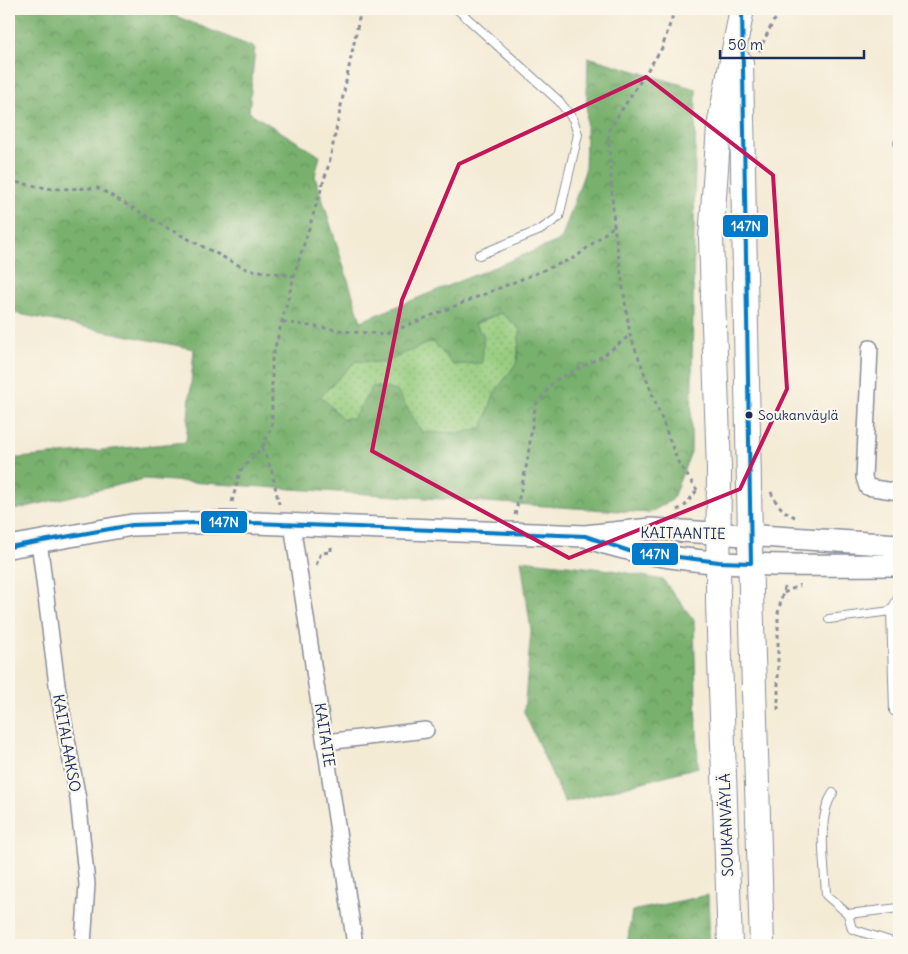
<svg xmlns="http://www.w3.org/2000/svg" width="908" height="954" font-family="Delius,sans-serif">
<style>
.green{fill:url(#green-dots);stroke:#587e6e}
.forest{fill:url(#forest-crowns);stroke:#4a7066;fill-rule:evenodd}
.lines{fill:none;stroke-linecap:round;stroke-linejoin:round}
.lane-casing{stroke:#888d9a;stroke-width:10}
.street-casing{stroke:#888d9a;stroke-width:18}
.secondary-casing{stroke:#888d9a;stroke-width:24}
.primary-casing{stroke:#888d9a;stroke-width:26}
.path{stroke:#888d9a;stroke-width:3;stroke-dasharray:4 4;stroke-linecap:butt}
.lane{stroke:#fff;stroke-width:8}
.street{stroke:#fff;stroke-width:15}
.secondary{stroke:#fff;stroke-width:21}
.primary{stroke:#fff;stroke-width:24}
.bus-1-casing{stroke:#fbf7ec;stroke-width:8}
.bus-1{stroke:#007ac9;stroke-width:4}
.marked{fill:none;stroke:#c2185b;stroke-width:4;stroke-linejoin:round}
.bus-dot{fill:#1b2f5e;stroke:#fbf7ec;stroke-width:2}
.labels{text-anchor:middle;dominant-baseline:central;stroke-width:4.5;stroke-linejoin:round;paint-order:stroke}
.bus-label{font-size:14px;fill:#1b2f5e;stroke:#fbf7ec;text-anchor:start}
.street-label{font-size:15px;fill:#1b2f5e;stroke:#fbf7ec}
.line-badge{stroke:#fbf7ec;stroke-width:2}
.badge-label{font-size:14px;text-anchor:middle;font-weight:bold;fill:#fff}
</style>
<defs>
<pattern id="green-dots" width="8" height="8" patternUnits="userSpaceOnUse" patternTransform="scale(1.25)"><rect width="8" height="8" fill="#96cc7e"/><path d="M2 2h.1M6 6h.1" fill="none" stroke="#7aa66a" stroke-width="1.8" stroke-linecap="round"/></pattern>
<pattern id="forest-crowns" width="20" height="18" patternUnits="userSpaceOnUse" patternTransform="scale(1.25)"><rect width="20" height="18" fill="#78b06d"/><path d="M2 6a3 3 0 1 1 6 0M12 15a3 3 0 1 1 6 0" fill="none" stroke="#62905d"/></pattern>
</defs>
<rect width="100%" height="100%" fill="#fbf7ec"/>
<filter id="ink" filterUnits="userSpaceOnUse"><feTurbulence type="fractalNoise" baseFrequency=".02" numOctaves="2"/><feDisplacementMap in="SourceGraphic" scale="10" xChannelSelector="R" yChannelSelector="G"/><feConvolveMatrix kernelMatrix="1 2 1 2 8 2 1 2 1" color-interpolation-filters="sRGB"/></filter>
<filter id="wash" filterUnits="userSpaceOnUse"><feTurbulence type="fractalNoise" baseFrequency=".0096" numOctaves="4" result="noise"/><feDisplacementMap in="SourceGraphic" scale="20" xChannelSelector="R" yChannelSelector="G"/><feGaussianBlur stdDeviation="1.12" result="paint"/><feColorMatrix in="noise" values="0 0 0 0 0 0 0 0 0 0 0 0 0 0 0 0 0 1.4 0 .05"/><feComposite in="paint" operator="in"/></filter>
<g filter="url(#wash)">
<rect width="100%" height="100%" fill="#f4ebd5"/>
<polygon class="green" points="532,300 511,461 308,485 325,358 433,341"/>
<g class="forest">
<path d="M9,9H158L255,48L249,112L320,156L315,176L361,321L561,240L585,171L588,57L696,89L691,452L672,500L649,513L144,479L9,511V459L186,442L194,349L9,312ZM501,313L520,329L517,362L494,394L483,427L462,433L422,432L397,391L373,386L353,418L343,419L321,396L356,361L383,363L433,341L453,365L482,363L484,336L474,324Z"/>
<polygon points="521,560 612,570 663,580 694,620 698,767 565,803 524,712 531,631"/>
<polygon points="708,895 710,945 627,945 632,911"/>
</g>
</g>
<g filter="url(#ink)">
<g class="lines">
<g class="lane-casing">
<g id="lane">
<polyline points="457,9 559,101 573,119 578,134 559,217 540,230 479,255"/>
<polyline points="898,143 899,143"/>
<polyline points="829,619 891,611"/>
<polyline points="894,711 891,611 899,596"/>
<path d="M833,793C816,818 825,864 826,895L848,914"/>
<polyline points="899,908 848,914 852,929 899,944"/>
</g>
</g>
<g class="street-casing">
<g id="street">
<polyline points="870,348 864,477 867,487 899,492"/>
<polyline points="292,524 355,945"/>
<polyline points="39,541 57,685 78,799 87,884 83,945"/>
<polyline points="326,742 426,730"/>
</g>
</g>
<g class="secondary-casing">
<g id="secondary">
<path d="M592,539C690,571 798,565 899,565"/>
<polyline points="9,547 132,525 226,522 585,536 651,529 899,545"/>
</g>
</g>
<g class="primary-casing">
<g id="primary">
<polyline points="741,63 751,592 762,945"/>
<polyline points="730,945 718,603 719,469 711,238 719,127 742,9"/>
</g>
</g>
<g class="path">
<polyline points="675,9 662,48 608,131 614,226 630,335 678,462 697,490"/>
<polyline points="759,51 773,22 784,9"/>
<polyline points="9,181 52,189 98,188 169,229 246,269 294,276"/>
<polyline points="283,322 352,332 386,334 576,257 614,226"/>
<polyline points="262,448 271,468 279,504"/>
<path d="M771,492C776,504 783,512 795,517"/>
<polyline points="232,502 240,471 262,448 272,425 272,359 294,276 329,164 361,9"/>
<polyline points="677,510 684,507 697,490"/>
<polyline points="515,515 527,463 535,406 554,381 603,356 630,335"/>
<polyline points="316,565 321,553 331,552 331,544"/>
<polyline points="784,593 800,585"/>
<polyline points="778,710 778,613 785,584"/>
</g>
<use href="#lane" class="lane"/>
<use href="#street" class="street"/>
<use href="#secondary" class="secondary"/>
<use href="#primary" class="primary"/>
<g class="bus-1-casing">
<polyline id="bus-1" points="9,547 132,525 226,522 585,536 629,551 719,562 751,563 742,9"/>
</g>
<use href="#bus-1" class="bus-1"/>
</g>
</g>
<path class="marked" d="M646,77L773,175L787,389L740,489L569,558L372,451L402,300L459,164Z"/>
<circle class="bus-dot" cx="749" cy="415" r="4.5"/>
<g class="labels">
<g class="bus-label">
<text x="758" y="415">Soukanväylä</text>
</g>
<g class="street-label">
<text transform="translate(683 533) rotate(1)">KAITAANTIE</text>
<text transform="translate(325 735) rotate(81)">KAITATIE</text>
<text transform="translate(67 743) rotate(80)">KAITALAAKSO</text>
<text transform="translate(726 825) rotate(-92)">SOUKANVÄYLÄ</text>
</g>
</g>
<g class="line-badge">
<rect x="722" y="214" width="47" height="24" rx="5" fill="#007ac9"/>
<rect x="200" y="510" width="48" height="24" rx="5" fill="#007ac9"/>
<rect x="631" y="542" width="48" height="24" rx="5" fill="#007ac9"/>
</g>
<g class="badge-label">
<text x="746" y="231">147N</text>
<text x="224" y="527">147N</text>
<text x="655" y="559">147N</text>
</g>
<rect width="908" height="954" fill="none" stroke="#fbf7ec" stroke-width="30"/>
<path d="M720 50v8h144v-8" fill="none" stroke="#1b2f5e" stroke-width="2.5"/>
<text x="728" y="50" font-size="15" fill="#1b2f5e" stroke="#fbf7ec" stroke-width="4" paint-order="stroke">50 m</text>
</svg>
